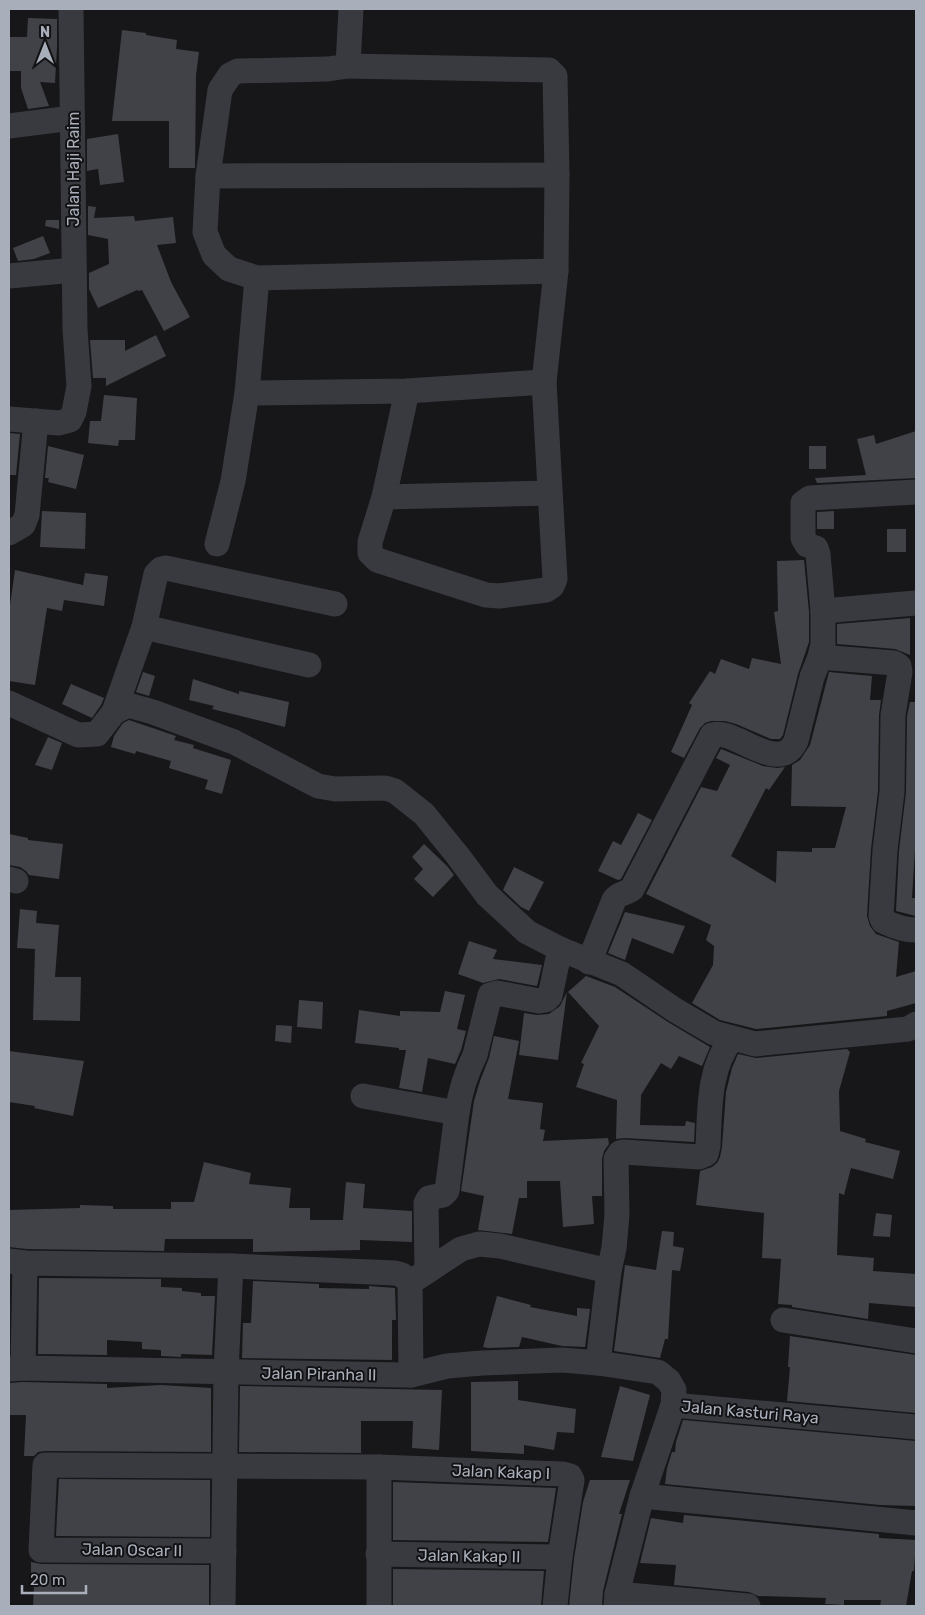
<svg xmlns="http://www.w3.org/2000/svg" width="925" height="1615" font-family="Rubik,sans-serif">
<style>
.building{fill:#414247}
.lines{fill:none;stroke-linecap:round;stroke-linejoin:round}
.minor{stroke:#383a3f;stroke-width:25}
.labels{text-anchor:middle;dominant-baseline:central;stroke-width:4;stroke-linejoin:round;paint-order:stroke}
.street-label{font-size:16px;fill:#a9afba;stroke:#121215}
</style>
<rect width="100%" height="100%" fill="#17171a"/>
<g class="building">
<polygon points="28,18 57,19 57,47 55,83 40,82 49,106 28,109 21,88 21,71 9,71 9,37 27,37"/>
<polygon points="122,30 146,33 146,35 177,40 176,49 199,52 196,75 195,168 169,168 169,121 112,121"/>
<polygon points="118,134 124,182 100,185 98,169 87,171 87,139"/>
<polygon points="88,206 96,207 94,218 134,216 135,221 173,217 176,243 157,245 171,282 190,317 164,331 142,290 138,291 137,290 98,308 89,289 89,273 109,264 108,239 88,235"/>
<polygon points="46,220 59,220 59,229 45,226"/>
<polygon points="43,236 50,253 34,259 18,261 13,248"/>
<polygon points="156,335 166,356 106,386 106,378 93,378 90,340 125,340 125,351"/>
<polygon points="104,395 137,398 135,440 119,440 118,446 88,443 90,421 101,421"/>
<polygon points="916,431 916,478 817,483 815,478 866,475 857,439 874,435 876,444"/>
<polygon points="9,433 20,434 16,475 9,475"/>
<polygon points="48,446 84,455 76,489 48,482 49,478 45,478"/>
<rect x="809" y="446" width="17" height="23"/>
<polygon points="42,511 86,513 85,549 40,547"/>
<polygon points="834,511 834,529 817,529 817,512"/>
<rect x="887" y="529" width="19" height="23"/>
<polygon points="804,560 809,612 809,642 798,674 783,735 780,739 771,739 736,724 725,721 711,721 705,723 700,728 684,758 671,752 692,705 689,703 710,671 715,674 721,659 749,669 752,658 781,664 774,612 778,611 777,561"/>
<polygon points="15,570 83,585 85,573 108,576 104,606 64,600 62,611 47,608 35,685 9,681 9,612"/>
<polygon points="910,618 910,655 895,649 837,644 837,624"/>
<polygon points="143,672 155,676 149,696 136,692"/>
<polygon points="829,672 872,676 870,700 881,700 879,715 878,791 871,849 867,916 870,926 876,934 899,942 896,977 916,971 916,1003 887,1011 887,1016 756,1029 720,1020 692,1003 713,965 714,946 706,940 711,925 646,894 701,787 717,791 730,765 716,758 721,749 763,766 777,768 785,767 769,790 766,788 731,856 776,883 777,851 812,852 812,848 835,848 846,807 791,806 792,765 800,760 810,745"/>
<polygon points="193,679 239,694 239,691 289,702 285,727 212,709 214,706 189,700"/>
<polygon points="71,684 104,698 101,705 92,718 62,704"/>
<polygon points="910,702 916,702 916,833 912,898 916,898 916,916 896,911 899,851 906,792 907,716"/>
<polygon points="129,720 176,736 174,740 194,745 193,748 231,760 222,794 205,789 208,780 169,768 171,761 136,751 135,754 111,747 114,736 123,723"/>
<polygon points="48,737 62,743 52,770 35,765"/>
<polygon points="638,813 652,820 621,879 618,880 598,871 613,841 621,845"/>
<polygon points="9,834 28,838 28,840 63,844 59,879 29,875 26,871 20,867 9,865"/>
<polygon points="424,844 447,866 454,875 433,897 414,879 423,869 412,857"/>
<polygon points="514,867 544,882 529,911 521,907 503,890"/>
<polygon points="20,909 37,911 36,923 59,925 55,977 81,977 80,1021 33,1020 35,949 17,948"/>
<polygon points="625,912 685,926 673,954 632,938 625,960 608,953"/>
<polygon points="469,941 497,950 493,959 542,965 537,986 499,979 483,983 458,974"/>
<polygon points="586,976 615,987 668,1022 710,1047 702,1066 679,1056 671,1069 661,1063 641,1095 640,1125 685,1126 686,1121 695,1123 694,1142 625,1138 616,1139 617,1100 576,1087 584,1064 581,1063 599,1026 568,992"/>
<polygon points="445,991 465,995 457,1029 466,1031 461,1050 455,1064 428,1058 422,1092 399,1088 406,1050 399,1050 399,1048 355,1043 359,1010 400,1016 400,1011 440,1012"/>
<polygon points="567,992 558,1060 519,1055 524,1013 537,1015 549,1014 560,1006"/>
<polygon points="299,1000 323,1002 322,1029 297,1027"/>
<polygon points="276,1025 292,1026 291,1043 275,1041"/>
<polygon points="494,1036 519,1041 508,1099 543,1103 540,1129 545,1130 543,1141 608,1138 609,1144 604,1151 602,1159 602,1196 592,1196 594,1224 563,1227 560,1181 527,1181 527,1198 519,1198 512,1234 478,1230 484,1196 461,1191 474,1101 480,1081 489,1058"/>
<polygon points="847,1049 850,1052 839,1091 840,1131 866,1139 865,1142 900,1151 893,1179 851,1168 844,1195 839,1193 837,1255 874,1258 873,1271 916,1274 916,1307 869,1303 868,1319 792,1307 792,1305 778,1304 781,1259 762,1258 764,1213 696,1205 700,1171 712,1167 717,1163 720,1157 722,1147 726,1092 732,1068 738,1054 756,1058"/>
<polygon points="9,1051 84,1061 73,1116 34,1108 35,1106 9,1102"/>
<polygon points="204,1162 251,1173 249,1184 291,1188 289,1208 310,1208 310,1220 343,1220 346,1182 365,1184 363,1208 412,1211 412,1242 360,1240 360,1250 253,1252 253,1239 165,1239 164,1251 26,1249 9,1247 9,1210 80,1208 80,1205 113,1206 113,1209 171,1209 171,1202 194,1202"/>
<polygon points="876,1213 892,1215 890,1237 873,1236"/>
<polygon points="662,1231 674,1232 673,1246 684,1248 680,1271 672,1270 668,1339 665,1339 660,1358 614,1351 625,1265 656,1270"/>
<polygon points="39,1278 161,1279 161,1287 182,1288 182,1291 201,1293 201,1296 215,1296 212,1355 181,1354 181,1357 161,1356 161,1350 142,1349 142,1342 107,1340 107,1355 38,1354"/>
<polygon points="253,1281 319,1284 319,1288 369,1289 369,1286 395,1288 396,1320 392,1320 392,1360 242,1358 243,1323 251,1323"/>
<polygon points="497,1296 531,1305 530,1307 577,1316 577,1308 590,1309 585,1347 562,1346 522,1337 519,1347 488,1348 483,1347"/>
<polygon points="790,1336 916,1355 916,1413 787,1401 790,1367 788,1367"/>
<polygon points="518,1381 518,1400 576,1409 574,1433 557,1432 554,1450 524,1445 524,1454 471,1451 471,1382"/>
<polygon points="23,1382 107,1384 107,1388 161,1385 211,1388 211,1452 45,1451 38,1452 34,1456 24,1456 26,1415 9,1415 9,1383"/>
<polygon points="240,1386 442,1390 439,1450 412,1448 413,1421 361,1421 361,1453 239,1452"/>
<polygon points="620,1386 650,1395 633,1461 601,1457"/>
<polygon points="683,1420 916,1441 916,1506 880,1505 665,1484 667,1468 672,1452 675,1452 676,1442"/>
<polygon points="59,1479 210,1480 210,1537 56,1536"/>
<polygon points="590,1480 630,1480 619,1514 622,1514 603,1591 602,1606 569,1606 574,1559 583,1502"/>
<polygon points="393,1482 556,1488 548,1542 393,1540"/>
<polygon points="684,1515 879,1534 879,1538 916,1540 914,1571 912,1571 906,1606 880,1606 881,1600 844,1600 844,1605 825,1604 826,1598 758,1596 749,1592 674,1585 676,1565 640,1563 651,1518 683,1523"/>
<polygon points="31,1562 41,1564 209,1565 209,1606 33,1606 34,1586 31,1586"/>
<polygon points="393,1569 544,1571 541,1606 393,1606"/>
</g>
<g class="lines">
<g class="minor">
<polyline points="348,66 549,70 555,76 557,175 556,271 544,382 555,579 552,586 546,590 499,596 486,595 377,560 370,553 370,542 384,497 407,391"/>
<polyline points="9,126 72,118"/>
<polyline points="208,176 557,175"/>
<polyline points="9,276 74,270"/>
<polyline points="257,278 556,271"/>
<polyline points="247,393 407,391 544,382"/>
<polyline points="9,419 59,423 70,420 74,412 79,386 75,329 71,9"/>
<polyline points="384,497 550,493"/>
<polyline points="9,533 23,525 27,515 36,421"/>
<polyline points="217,544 233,481 247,393 257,278 229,269 214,255 205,232 208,176 220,90 230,75 238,71 328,69 348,66 351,9"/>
<polyline points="823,611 916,603"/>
<polyline points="144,627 156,574 161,569 166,568 335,604"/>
<path d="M820,657L894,663L899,666L900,672L893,715L892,792L885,850L881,916L883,921C893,926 905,930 916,930"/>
<polyline points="9,703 78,735 97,734 114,712 128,705 153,712 234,742 318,786 335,789 385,788 395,791 424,814 458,856 487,895 527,932 560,949 622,974 675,1010 714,1033 755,1044 908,1029 916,1024"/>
<polyline points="114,712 144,627 309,665"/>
<polyline points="9,879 16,881"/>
<path d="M589,962L614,900C618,893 626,894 632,889L712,735C734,727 779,777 796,741L812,677L820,657L823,644V611L818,554L816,548L807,545L803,538V503L810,498L916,492"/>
<polyline points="363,1096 457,1113 447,1191 443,1195 429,1198 426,1203 427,1271"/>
<path d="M457,1113C460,1092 466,1073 475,1055L490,995L497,993L539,1001L546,1000L550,996L560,949"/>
<polyline points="9,1261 25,1263 231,1266 395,1273 402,1275 410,1282 411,1375"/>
<polyline points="417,1278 461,1249 479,1244 500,1246 609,1271"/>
<polyline points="783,1320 916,1341"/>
<path d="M598,1363L609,1271L614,1248L617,1215L616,1159L620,1153L624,1152L699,1157L706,1154L708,1146C710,1108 708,1069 732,1038"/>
<polyline points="23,1368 25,1263"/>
<polyline points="9,1369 23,1368 402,1375 411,1375 447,1366 482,1363 562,1360 598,1363 658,1372 669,1381 674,1390 673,1405"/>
<polyline points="642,1496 916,1523"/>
<polyline points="224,1551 41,1550 45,1465 379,1467 563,1474 570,1476 572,1480 560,1557 555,1606"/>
<polyline points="378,1554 560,1557"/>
<polyline points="617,1594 748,1606"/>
<polyline points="223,1606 226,1372 231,1266"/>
<polyline points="379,1606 379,1467"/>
<polyline points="616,1606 617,1594 642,1496 673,1405 916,1427"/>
</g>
</g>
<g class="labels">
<g class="street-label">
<text transform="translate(73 169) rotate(-90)">Jalan Haji Raim</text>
<text transform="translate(319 1374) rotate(1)">Jalan Piranha II</text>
<text transform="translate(750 1412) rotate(5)">Jalan Kasturi Raya</text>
<text transform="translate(501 1472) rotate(2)">Jalan Kakap I</text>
<text transform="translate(132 1550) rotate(1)">Jalan Oscar II</text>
<text transform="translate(469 1556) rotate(1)">Jalan Kakap II</text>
</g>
</g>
<rect width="925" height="1615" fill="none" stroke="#a9afba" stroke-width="20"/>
<g transform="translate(45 45)" stroke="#121215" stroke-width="4" paint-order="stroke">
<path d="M0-4L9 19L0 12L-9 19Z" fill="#a9afba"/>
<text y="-8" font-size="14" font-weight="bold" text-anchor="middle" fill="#a9afba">N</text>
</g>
<path d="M22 1585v8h64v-8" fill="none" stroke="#a9afba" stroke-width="2.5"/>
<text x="30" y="1585" font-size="15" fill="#a9afba" stroke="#121215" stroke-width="4" paint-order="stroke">20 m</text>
</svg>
